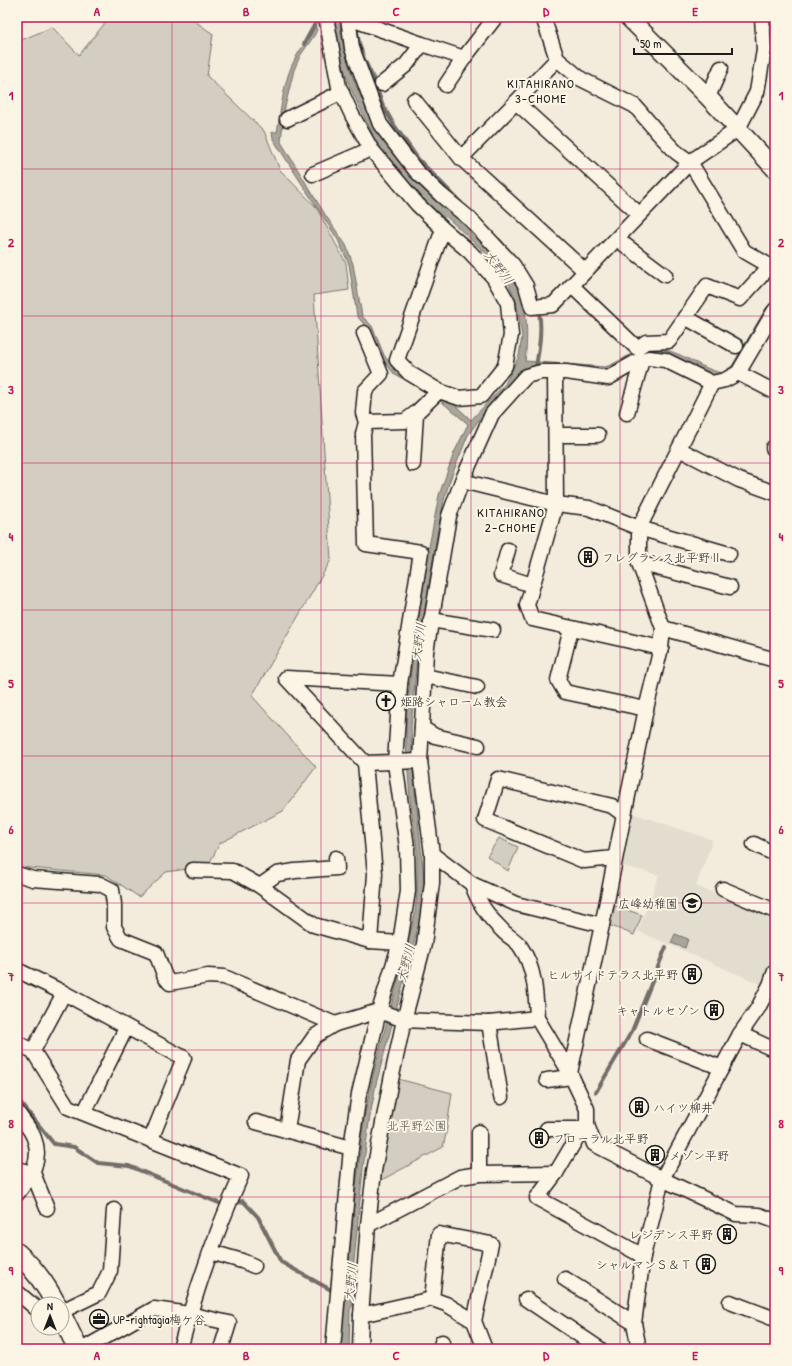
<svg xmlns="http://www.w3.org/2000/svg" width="792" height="1366" font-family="'Patrick Hand','Klee One',sans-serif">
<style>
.built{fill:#e3ddcf}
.green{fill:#d3cec1;stroke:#78756e}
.water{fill:#aaa59b;stroke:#716e68}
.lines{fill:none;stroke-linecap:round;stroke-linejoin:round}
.stream{stroke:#716e68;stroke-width:4}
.river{stroke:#aaa59b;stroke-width:24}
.minor-casing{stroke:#1c1c1c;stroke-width:17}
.tertiary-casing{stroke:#1c1c1c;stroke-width:20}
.secondary-casing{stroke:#1c1c1c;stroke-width:22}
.minor{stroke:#fcf5e5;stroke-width:14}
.tertiary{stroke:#fcf5e5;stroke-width:17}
.secondary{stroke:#fcf5e5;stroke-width:19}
.grid{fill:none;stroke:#c2185b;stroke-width:1;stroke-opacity:0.55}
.labels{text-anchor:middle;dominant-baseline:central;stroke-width:4;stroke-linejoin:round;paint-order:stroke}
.poi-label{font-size:12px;fill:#1c1c1c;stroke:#fcf5e5;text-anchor:start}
.park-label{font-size:12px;fill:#53514e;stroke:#fcf5e5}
.neighbourhood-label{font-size:13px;letter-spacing:1px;fill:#1c1c1c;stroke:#fcf5e5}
.water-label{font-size:13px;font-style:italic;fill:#55534f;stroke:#fcf5e5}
.neatline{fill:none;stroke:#c2185b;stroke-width:1.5}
.grid-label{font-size:13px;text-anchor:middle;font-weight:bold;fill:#c2185b}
</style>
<rect width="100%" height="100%" fill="#f3ecdd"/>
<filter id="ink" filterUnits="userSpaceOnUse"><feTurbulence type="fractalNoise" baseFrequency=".025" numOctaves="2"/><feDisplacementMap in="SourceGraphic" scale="8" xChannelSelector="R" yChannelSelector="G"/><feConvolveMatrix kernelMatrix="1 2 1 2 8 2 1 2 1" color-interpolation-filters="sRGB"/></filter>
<g filter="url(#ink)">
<polygon class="built" points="629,812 713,840 696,886 775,919 775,953 765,986 638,931 659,875 623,866 620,860"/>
<g class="green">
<polygon points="110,17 189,17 213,34 207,76 264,131 280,170 316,207 346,263 349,290 314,295 331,560 252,696 316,767 283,811 220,843 208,866 166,872 139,897 106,875 19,867 17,855 17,42 52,27 79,55"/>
<polygon points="499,838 518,847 508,871 487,856"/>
<polygon points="615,906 642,915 634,935 609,925"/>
<polygon points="394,1078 452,1093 446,1134 443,1147 376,1183"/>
</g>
<g class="water">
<path d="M333,17H339C341,29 342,41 345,53C353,81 365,109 380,134C384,141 388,148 393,154C417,185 448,208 476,235C491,250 507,264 517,284C528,307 528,337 525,361L605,367C618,363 630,353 642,350C672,342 694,367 722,373L732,366L766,308L770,304L775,302V308L738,367L717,378L670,357L607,373L541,367L509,387L484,413L468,435L450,480L444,500L437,535L417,658L411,727L413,771L424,878L423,900L419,924L376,1084L369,1122L363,1169L353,1271L352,1302H354L350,1310L349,1349H340L344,1312L343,1303L345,1302L354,1204L364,1118L373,1075L415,914L417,893V850L410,799L406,746V714L412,663L429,547L439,495L454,453L468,424L443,403L404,379L395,375L380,356L368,329L357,316L349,264L338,240L273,139L272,132H277C281,110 283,85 292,65C298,51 309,39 315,25L317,30L314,36L300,56L294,70L284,111L281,142L326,216L346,245L353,264L362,316L372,326L384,355L394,369L440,394L453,403L471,420L505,384L519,356L522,336L516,301L507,279L492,259L425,197L396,168L372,133L349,85L341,59Z"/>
<polygon points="675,934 688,939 685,948 671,943"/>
</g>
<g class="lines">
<g class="stream">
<polyline points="356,25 359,43 364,59 374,80 382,104 394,125 418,159 461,203"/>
<polyline points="304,44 316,22 316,17"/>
<polyline points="499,240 513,256"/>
<path d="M536,367C539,348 543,327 538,308"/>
<polyline points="596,1092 632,1031 666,947"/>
<polyline points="17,1098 54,1144 74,1147 98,1163 129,1166 226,1206"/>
<polyline points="232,1205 243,1201 258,1217 281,1262 331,1290"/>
</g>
<polyline class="river" points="380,145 403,177 440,207"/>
<g class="minor-casing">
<g id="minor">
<polyline points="326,17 339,87 352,115 371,149 417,204 443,229 470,252 494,278 508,303 511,335 505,366 481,396 459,398 439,391 409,373 397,360 443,229"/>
<polyline points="348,17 352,48 380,124 416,171 441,195 470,219 513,265 526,286 532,307 553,305 690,162 738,129 757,92 764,50 762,17"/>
<polyline points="543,17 557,59 581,79 635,106 658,133 676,152 690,162 744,251 775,269"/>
<polyline points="348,18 422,44"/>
<polyline points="557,59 516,102 461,158 585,271"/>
<polyline points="382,84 406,65 422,44 464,58 494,19 494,17"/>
<polyline points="446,85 464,58"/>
<polyline points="708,97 721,68"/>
<polyline points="414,100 461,158"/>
<polyline points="516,102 639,214"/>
<polyline points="287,119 342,92"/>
<polyline points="313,174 371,149"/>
<polyline points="617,239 665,275"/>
<polyline points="572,286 637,348 646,342 669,341 707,286 740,299 770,266"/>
<polyline points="685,317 736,346"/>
<polyline points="555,372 556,504 589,508 639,528 729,554"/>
<polyline points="738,373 775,392"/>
<polyline points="627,413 642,360"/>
<polyline points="366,422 405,421 416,413 439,391"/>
<polyline points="556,435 598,435"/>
<polyline points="773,448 775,449"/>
<polyline points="679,449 739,480 775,493"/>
<polyline points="413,464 416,413"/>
<polyline points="462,481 556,504 527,605 532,619 661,648"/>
<polyline points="508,550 501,575 532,585"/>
<polyline points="639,563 730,587"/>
<polyline points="431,620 493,630"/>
<polyline points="663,628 775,660"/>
<polyline points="571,629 558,680 565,692 646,709"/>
<polyline points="425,676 477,687"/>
<polyline points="422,728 435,736 478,746"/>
<polyline points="365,763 420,761"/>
<polyline points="624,815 646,709 661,648 663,628 639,563 639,528 712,383"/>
<polyline points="754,844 775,854"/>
<polyline points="432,854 472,884 516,904 602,925 570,1073"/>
<polyline points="193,870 233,871 260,886 314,925 370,941 400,943"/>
<polyline points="17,874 33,879 100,884 112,890 114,904 114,927 121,939 156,953 165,977 170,983 208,976 224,977 335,1024 379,1011 404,1020 426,1021 489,1023 537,1018 570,1073 587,1109 587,1125 594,1144 662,1179 736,1214 759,1215 775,1221"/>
<path d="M472,884C478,902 488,917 502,930C507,936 516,940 520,946C535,967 536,994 537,1018"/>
<polyline points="260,886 277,874 295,871 337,868 336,858"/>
<polyline points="723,889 775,911"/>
<path d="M602,925C610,889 616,852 624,815L612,806L498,779L485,820L584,861L614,858"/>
<polyline points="370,941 375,874 365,763 286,678 400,684"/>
<polyline points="17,970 64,993 184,1058 151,1139"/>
<polyline points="489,1023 501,1097"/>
<polyline points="740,1034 775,1050"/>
<polyline points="647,1039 722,1068"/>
<path d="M17,1043L33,1051L68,1107L241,1176C216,1231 196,1290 180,1349"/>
<polyline points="33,1051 64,993"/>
<polyline points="547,1080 572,1077"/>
<path d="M17,1112C22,1120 31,1129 34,1138C43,1161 30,1177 17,1194"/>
<polyline points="84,1113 126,1028"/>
<polyline points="256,1122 351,1148"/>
<polyline points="587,1125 582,1129 556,1173 537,1198 643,1256"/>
<polyline points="547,1129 582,1129"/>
<polyline points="287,1130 298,1060 315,1036 335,1024"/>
<polyline points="479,1132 479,1174"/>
<polyline points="17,1169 33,1173 47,1208"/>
<polyline points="368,1225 460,1177 479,1174 556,1173"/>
<polyline points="211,1252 242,1261 254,1266"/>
<polyline points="565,1279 634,1323"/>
<polyline points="17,1292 38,1310"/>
<polyline points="432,1299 439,1234 491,1244 474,1321"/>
<polyline points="526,1299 600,1349"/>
<polyline points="730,1302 775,1319"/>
<polyline points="62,1311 99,1293 110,1271 114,1210"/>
<polyline points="361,1315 432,1299 446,1304 474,1321 485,1349"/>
<polyline points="83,1349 154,1309 189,1314 229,1323 221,1349"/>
<polyline points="333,1349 351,1148 359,1094 379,1011 400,943 408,891 407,847 395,763 400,684 421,552 366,544 363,434 366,422 363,413 365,391 381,374 364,333"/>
<polyline points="360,1349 361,1315 368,1225 374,1171 391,1080 404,1020 424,944 432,883 432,854 420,761 426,652 449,516 462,481 492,414 526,376 541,372 566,372 608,378 636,362 649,358 665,360 712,383 725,380 738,373 775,310"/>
<polyline points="440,1349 442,1342"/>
<polyline points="639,1349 634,1323 643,1256 662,1179 740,1034 758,1008 770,985 775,971"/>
</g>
</g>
<g class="tertiary-casing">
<polyline id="tertiary" points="628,17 708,97 775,169"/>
</g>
<g class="secondary-casing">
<g id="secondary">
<path d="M17,1253C33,1267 46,1285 56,1304"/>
<polyline points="62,1316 78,1349"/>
</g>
</g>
<use href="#minor" class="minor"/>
<use href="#tertiary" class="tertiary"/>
<use href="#secondary" class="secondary"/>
</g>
</g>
<path class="grid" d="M172,17V1349M321,17V1349M471,17V1349M620,17V1349M17,169H775M17,316H775M17,463H775M17,610H775M17,756H775M17,903H775M17,1050H775M17,1197H775"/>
<defs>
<g id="building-ring" transform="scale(1)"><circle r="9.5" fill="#fcf5e5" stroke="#1c1c1c" stroke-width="1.5"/><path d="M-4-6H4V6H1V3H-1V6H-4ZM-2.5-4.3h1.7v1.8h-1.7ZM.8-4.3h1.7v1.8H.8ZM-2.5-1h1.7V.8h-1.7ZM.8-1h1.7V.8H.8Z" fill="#1c1c1c"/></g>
<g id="church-ring" transform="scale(1)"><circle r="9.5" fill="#fcf5e5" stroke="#1c1c1c" stroke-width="1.5"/><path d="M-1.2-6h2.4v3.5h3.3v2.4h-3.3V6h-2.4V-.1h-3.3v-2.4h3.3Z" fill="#1c1c1c"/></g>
<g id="school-ring" transform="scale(1)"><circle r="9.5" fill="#fcf5e5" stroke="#1c1c1c" stroke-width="1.5"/><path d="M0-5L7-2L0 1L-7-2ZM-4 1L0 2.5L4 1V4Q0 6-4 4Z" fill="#1c1c1c"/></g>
<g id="office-ring" transform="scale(1)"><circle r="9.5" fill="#fcf5e5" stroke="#1c1c1c" stroke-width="1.5"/><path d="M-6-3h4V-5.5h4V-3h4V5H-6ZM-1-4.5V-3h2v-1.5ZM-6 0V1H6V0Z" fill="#1c1c1c"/></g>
</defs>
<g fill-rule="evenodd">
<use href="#building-ring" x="588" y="557"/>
<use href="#church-ring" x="386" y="701"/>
<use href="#school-ring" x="692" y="903"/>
<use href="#building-ring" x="692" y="974"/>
<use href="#building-ring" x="714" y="1010"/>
<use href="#building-ring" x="639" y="1107"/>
<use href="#building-ring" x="539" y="1138"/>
<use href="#building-ring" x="655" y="1155"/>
<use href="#building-ring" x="727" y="1234"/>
<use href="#building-ring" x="706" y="1264"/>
<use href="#office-ring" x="99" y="1319"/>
</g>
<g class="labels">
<g class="poi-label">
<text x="602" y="557">フレグランス北平野Ⅱ</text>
<text x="400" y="701">姫路シャローム教会</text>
<text x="678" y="903" text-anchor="end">広峰幼稚園</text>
<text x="678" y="974" text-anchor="end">ヒルサイドテラス北平野</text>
<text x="700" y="1010" text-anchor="end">キャトルセゾン</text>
<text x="653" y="1107">ハイツ柳井</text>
<text x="553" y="1138">フローラル北平野</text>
<text x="669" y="1155">メゾン平野</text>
<text x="713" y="1234" text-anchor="end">レジデンス平野</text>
<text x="692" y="1264" text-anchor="end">シャルマンＳ＆Ｔ</text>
<text x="113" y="1319">UP-rightagia梅ケ谷</text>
</g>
<g class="park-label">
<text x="417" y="1125">北平野公園</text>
</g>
<g class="neighbourhood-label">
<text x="541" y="83">KITAHIRANO<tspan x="541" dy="15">3-CHOME</tspan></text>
<text x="511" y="512">KITAHIRANO<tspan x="511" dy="15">2-CHOME</tspan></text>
</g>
<g class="water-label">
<text transform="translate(499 267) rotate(53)">大野川</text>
<text transform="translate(418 642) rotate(-82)">大野川</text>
<text transform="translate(405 963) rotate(-76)">大野川</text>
<text transform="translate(350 1282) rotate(-84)">大野川</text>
</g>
</g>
<rect width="792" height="1366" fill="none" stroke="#fcf5e5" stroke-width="44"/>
<g transform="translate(50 1316)"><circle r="19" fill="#fcf5e5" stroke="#a29e95"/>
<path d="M0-3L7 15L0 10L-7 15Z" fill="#1c1c1c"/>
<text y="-6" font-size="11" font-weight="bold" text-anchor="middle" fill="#1c1c1c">N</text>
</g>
<path d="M634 48v6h98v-6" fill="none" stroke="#1c1c1c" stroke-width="2"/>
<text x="640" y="48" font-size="12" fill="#1c1c1c" stroke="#fcf5e5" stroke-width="3" paint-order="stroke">50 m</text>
<rect x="22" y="22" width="748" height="1322" class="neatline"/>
<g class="grid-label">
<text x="97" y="16">A</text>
<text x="246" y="16">B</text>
<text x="396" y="16">C</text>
<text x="546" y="16">D</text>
<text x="695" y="16">E</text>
<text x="11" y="100">1</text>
<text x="781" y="100">1</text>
<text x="11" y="247">2</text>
<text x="781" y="247">2</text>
<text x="11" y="394">3</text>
<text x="781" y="394">3</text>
<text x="11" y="541">4</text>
<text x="781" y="541">4</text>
<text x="11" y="688">5</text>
<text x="781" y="688">5</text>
<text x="11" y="834">6</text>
<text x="781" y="834">6</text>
<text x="11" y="981">7</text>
<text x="781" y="981">7</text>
<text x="11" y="1128">8</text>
<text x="781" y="1128">8</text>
<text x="11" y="1275">9</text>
<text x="781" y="1275">9</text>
<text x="97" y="1360">A</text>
<text x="246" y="1360">B</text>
<text x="396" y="1360">C</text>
<text x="546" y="1360">D</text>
<text x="695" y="1360">E</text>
</g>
</svg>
